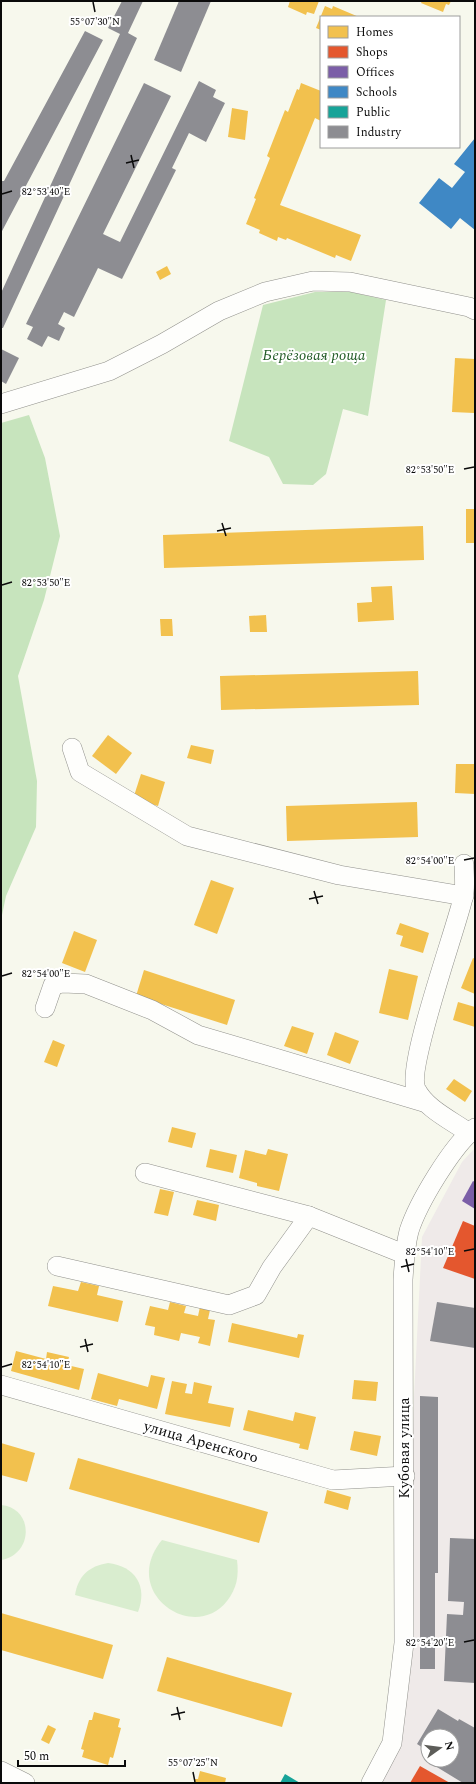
<svg xmlns="http://www.w3.org/2000/svg" width="476" height="1784" font-family="Spectral,serif">
<style>
.industrial{fill:#efeae9;fill-rule:evenodd}
.green{fill:#d9edcf}
.forest{fill:#c7e4bd}
.homes{fill:#f2c14e}
.shops{fill:#e4572e}
.offices{fill:#7b5ea7}
.schools{fill:#3f88c5}
.public{fill:#17a398}
.industry{fill:#8d8d92}
.lines{fill:none;stroke-linecap:round;stroke-linejoin:round}
.minor-casing{stroke:#91918c;stroke-width:20}
.minor{stroke:#fefefc;stroke-width:19}
.ticks{fill:none;stroke:#0a0a0a;stroke-width:1.5}
.labels{text-anchor:middle;dominant-baseline:central;stroke-width:4;stroke-linejoin:round;paint-order:stroke}
.park-label{font-size:15px;font-style:italic;fill:#215b26;stroke:#fff}
.street-label{font-size:15px;fill:#0a0a0a;stroke:#fff}
.ticks-label{font-size:10px;text-anchor:middle;fill:#0a0a0a;stroke:#fff;stroke-width:4;stroke-linejoin:round;paint-order:stroke}
</style>
<rect width="100%" height="100%" fill="#f7f8ed"/>
<path class="industrial" d="M475,1148V1783H382L409,1588L414,1397L422,1237L462,1162ZM428,1736H452V1760H428Z"/>
<g class="green">
<path d="M1,1505C34,1508 34,1554 1,1560Z"/>
<path d="M162,1540L237,1560C239,1576 237,1588 227,1601C193,1644 119,1592 162,1540Z"/>
<path d="M108,1563C135,1566 148,1586 138,1612L75,1595C78,1576 89,1566 108,1563Z"/>
</g>
<g class="forest">
<polygon points="315,292 351,292 386,300 368,416 343,409 326,474 313,485 283,484 269,457 229,441 263,305"/>
<polygon points="29,415 45,458 60,536 44,600 18,676 37,781 36,827 6,896 1,920 1,423"/>
</g>
<g class="homes">
<polygon points="290,1 319,1 314,14 307,12 306,15 288,7"/>
<polygon points="422,1 451,1 449,5 446,4 443,12 421,3"/>
<polygon points="325,6 332,9 333,6 359,17 321,17 321,30 316,28"/>
<polygon points="301,83 321,91 321,121 315,118 280,205 361,235 351,261 336,255 335,258 287,238 286,240 278,237 277,241 259,233 260,230 246,224 256,199 254,198 270,158 267,156 285,110 288,112 297,89 299,90"/>
<polygon points="232,108 248,111 245,140 228,137"/>
<polygon points="167,266 171,274 160,280 156,272"/>
<polygon points="455,358 475,359 474,413 452,412"/>
<rect x="466" y="509" width="9" height="34"/>
<polygon points="423,526 424,560 164,568 163,535"/>
<polygon points="392,586 394,620 358,622 357,603 372,602 371,587"/>
<polygon points="266,615 267,632 250,632 249,616"/>
<polygon points="160,619 172,619 173,636 161,636"/>
<polygon points="418,671 419,705 221,710 220,676"/>
<polygon points="108,735 132,753 116,774 92,756"/>
<polygon points="191,745 214,750 211,764 187,758"/>
<polygon points="456,764 475,764 475,794 455,793"/>
<polygon points="141,774 165,782 158,806 133,799"/>
<polygon points="417,802 418,837 287,841 286,806"/>
<polygon points="211,880 234,888 217,934 194,925"/>
<polygon points="400,923 429,933 423,953 400,946 403,936 396,934"/>
<polygon points="74,931 97,940 85,972 62,963"/>
<polygon points="473,958 475,959 475,994 461,988"/>
<polygon points="389,969 418,976 408,1020 379,1013"/>
<polygon points="144,970 235,1000 227,1025 136,996"/>
<polygon points="458,1002 475,1007 475,1027 453,1020"/>
<polygon points="292,1026 314,1033 307,1054 284,1046"/>
<polygon points="335,1032 359,1041 350,1064 327,1055"/>
<polygon points="53,1040 65,1045 57,1067 44,1062"/>
<polygon points="454,1079 472,1091 465,1102 446,1089"/>
<polygon points="172,1127 196,1133 192,1148 168,1142"/>
<polygon points="210,1149 237,1155 233,1173 206,1167"/>
<polygon points="268,1149 288,1154 279,1191 257,1186 257,1183 239,1178 245,1150 266,1155"/>
<polygon points="160,1189 174,1192 168,1216 154,1213"/>
<polygon points="197,1200 219,1205 216,1221 193,1215"/>
<polygon points="81,1282 99,1286 97,1295 123,1301 118,1322 48,1306 53,1286 78,1291"/>
<polygon points="170,1302 186,1306 184,1313 198,1316 200,1307 210,1310 208,1319 215,1320 210,1346 198,1343 200,1337 181,1333 179,1341 154,1335 155,1327 145,1325 150,1306 168,1310"/>
<polygon points="232,1323 297,1338 298,1334 304,1335 299,1358 228,1342"/>
<polygon points="16,1351 46,1359 47,1352 69,1357 67,1365 84,1369 79,1390 11,1371"/>
<polygon points="98,1373 148,1387 151,1375 165,1378 157,1409 119,1399 117,1406 91,1399"/>
<polygon points="354,1380 378,1382 376,1401 352,1399"/>
<polygon points="172,1381 187,1384 185,1393 192,1394 194,1382 212,1386 208,1403 234,1408 230,1427 165,1414"/>
<polygon points="248,1410 293,1421 295,1412 316,1417 308,1450 299,1448 300,1444 243,1430"/>
<polygon points="354,1431 381,1436 377,1456 350,1450"/>
<polygon points="1,1443 35,1453 27,1482 1,1475"/>
<polygon points="78,1458 268,1512 259,1543 69,1489"/>
<polygon points="327,1490 351,1497 348,1510 324,1503"/>
<polygon points="1,1613 113,1645 103,1679 1,1650"/>
<polygon points="167,1657 292,1693 282,1727 157,1691"/>
<polygon points="94,1712 120,1719 118,1727 121,1728 113,1758 110,1757 108,1765 82,1757 84,1750 81,1749 89,1720 92,1720"/>
<polygon points="48,1725 56,1729 49,1744 41,1740"/>
<polygon points="200,1771 226,1778 225,1783 194,1783 195,1779 198,1779"/>
</g>
<g class="shops">
<polygon points="463,1221 475,1226 475,1279 443,1268"/>
<polygon points="420,1766 450,1783 410,1783"/>
</g>
<polygon class="offices" points="473,1181 475,1182 475,1209 462,1201"/>
<polygon class="schools" points="475,138 475,230 460,218 451,229 419,203 439,178 452,188 465,172 454,164"/>
<polygon class="public" points="285,1774 300,1783 280,1783"/>
<g class="industry">
<polygon points="122,1 143,1 128,33 137,38 3,328 1,328 1,293 120,34 108,28"/>
<polygon points="179,1 211,1 181,72 154,60"/>
<polygon points="85,31 103,40 1,233 1,181 4,181"/>
<polygon points="199,81 216,90 213,97 225,103 206,142 189,133 172,168 176,170 122,279 98,268 74,317 64,312 58,324 65,328 59,341 48,336 42,347 27,339 33,327 26,324 144,83 171,96 103,234 120,242"/>
<polygon points="1,349 19,358 6,384 1,381"/>
<polygon points="437,1302 475,1308 475,1348 430,1341"/>
<polygon points="420,1396 438,1397 438,1573 435,1573 435,1669 420,1669"/>
<polygon points="450,1538 475,1539 475,1683 444,1681 447,1614 463,1615 464,1602 448,1601"/>
<polygon points="438,1709 458,1721 459,1719 475,1728 475,1783 463,1783 427,1761 452,1760 452,1736 428,1736 428,1751 417,1744"/>
</g>
<g class="lines">
<g class="minor-casing">
<g id="minor">
<polyline points="1,404 109,371 162,344 219,311 265,292 313,281 350,282 469,307 475,310"/>
<polyline points="72,748 80,772 187,836 339,875 464,896"/>
<path d="M464,864C464,875 466,888 463,898C456,929 406,1067 416,1089C426,1109 451,1120 469,1133"/>
<polyline points="45,1008 53,985 63,983 86,984 152,1010 198,1035 423,1102"/>
<polyline points="145,1173 309,1216 404,1254"/>
<polyline points="57,1266 229,1305 256,1295 272,1267 309,1216"/>
<polyline points="1,1385 333,1480 405,1476"/>
<polyline points="1,1771 25,1783"/>
<path d="M371,1783L392,1743L404,1643L403,1280C404,1263 405,1247 409,1231C418,1203 452,1146 475,1128"/>
</g>
</g>
<use href="#minor" class="minor"/>
</g>
<path class="ticks" d="M93,2L95,12M131,155L134,168M126,163L139,160M2,194L12,191M464,469L474,467M222,523L226,536M217,531L231,528M2,585L12,582M464,860L474,858M314,891L318,904M309,899L323,896M2,976L12,973M464,1251L474,1249M406,1259L409,1272M401,1267L414,1264M85,1339L88,1352M80,1347L93,1344M2,1367L12,1364M464,1642L474,1640M177,1707L180,1720M171,1715L185,1712M193,1772L195,1782"/>
<g class="labels">
<g class="park-label">
<text x="314" y="355">Берёзовая роща</text>
</g>
<g class="street-label">
<text transform="translate(201 1442) rotate(16)">улица Аренского</text>
<text transform="translate(404 1448) rotate(-90)">Кубовая улица</text>
</g>
</g>
<g class="ticks-label">
<text x="95" y="25">55°07'30"N</text>
<text x="46" y="195">82°53'40"E</text>
<text x="430" y="473">82°53'50"E</text>
<text x="46" y="586">82°53'50"E</text>
<text x="430" y="864">82°54'00"E</text>
<text x="46" y="977">82°54'00"E</text>
<text x="430" y="1255">82°54'10"E</text>
<text x="46" y="1368">82°54'10"E</text>
<text x="430" y="1646">82°54'20"E</text>
<text x="193" y="1766">55°07'25"N</text>
</g>
<rect width="476" height="1784" fill="none" stroke="#0a0a0a" stroke-width="4"/>
<rect x="320" y="16" width="140" height="132" fill="#ffffff" stroke="#9d9d9d"/>
<rect x="328" y="26" width="20" height="12" fill="#f2c14e" stroke="#9d9d9d"/>
<text x="356" y="36" font-size="12" fill="#0a0a0a">Homes</text>
<rect x="328" y="46" width="20" height="12" fill="#e4572e" stroke="#9d9d9d"/>
<text x="356" y="56" font-size="12" fill="#0a0a0a">Shops</text>
<rect x="328" y="66" width="20" height="12" fill="#7b5ea7" stroke="#9d9d9d"/>
<text x="356" y="76" font-size="12" fill="#0a0a0a">Offices</text>
<rect x="328" y="86" width="20" height="12" fill="#3f88c5" stroke="#9d9d9d"/>
<text x="356" y="96" font-size="12" fill="#0a0a0a">Schools</text>
<rect x="328" y="106" width="20" height="12" fill="#17a398" stroke="#9d9d9d"/>
<text x="356" y="116" font-size="12" fill="#0a0a0a">Public</text>
<rect x="328" y="126" width="20" height="12" fill="#8d8d92" stroke="#9d9d9d"/>
<text x="356" y="136" font-size="12" fill="#0a0a0a">Industry</text>
<g transform="translate(440 1748) rotate(76)"><circle r="19" fill="#ffffff" stroke="#9d9d9d"/>
<path d="M0-3L7 15L0 10L-7 15Z" fill="#5d5d59"/>
<text y="-6" font-size="11" font-weight="bold" text-anchor="middle" fill="#0a0a0a">N</text>
</g>
<path d="M18 1760v6h107v-6" fill="none" stroke="#0a0a0a" stroke-width="2"/>
<text x="24" y="1760" font-size="12" fill="#0a0a0a" stroke="#ffffff" stroke-width="3" paint-order="stroke">50 m</text>
</svg>
